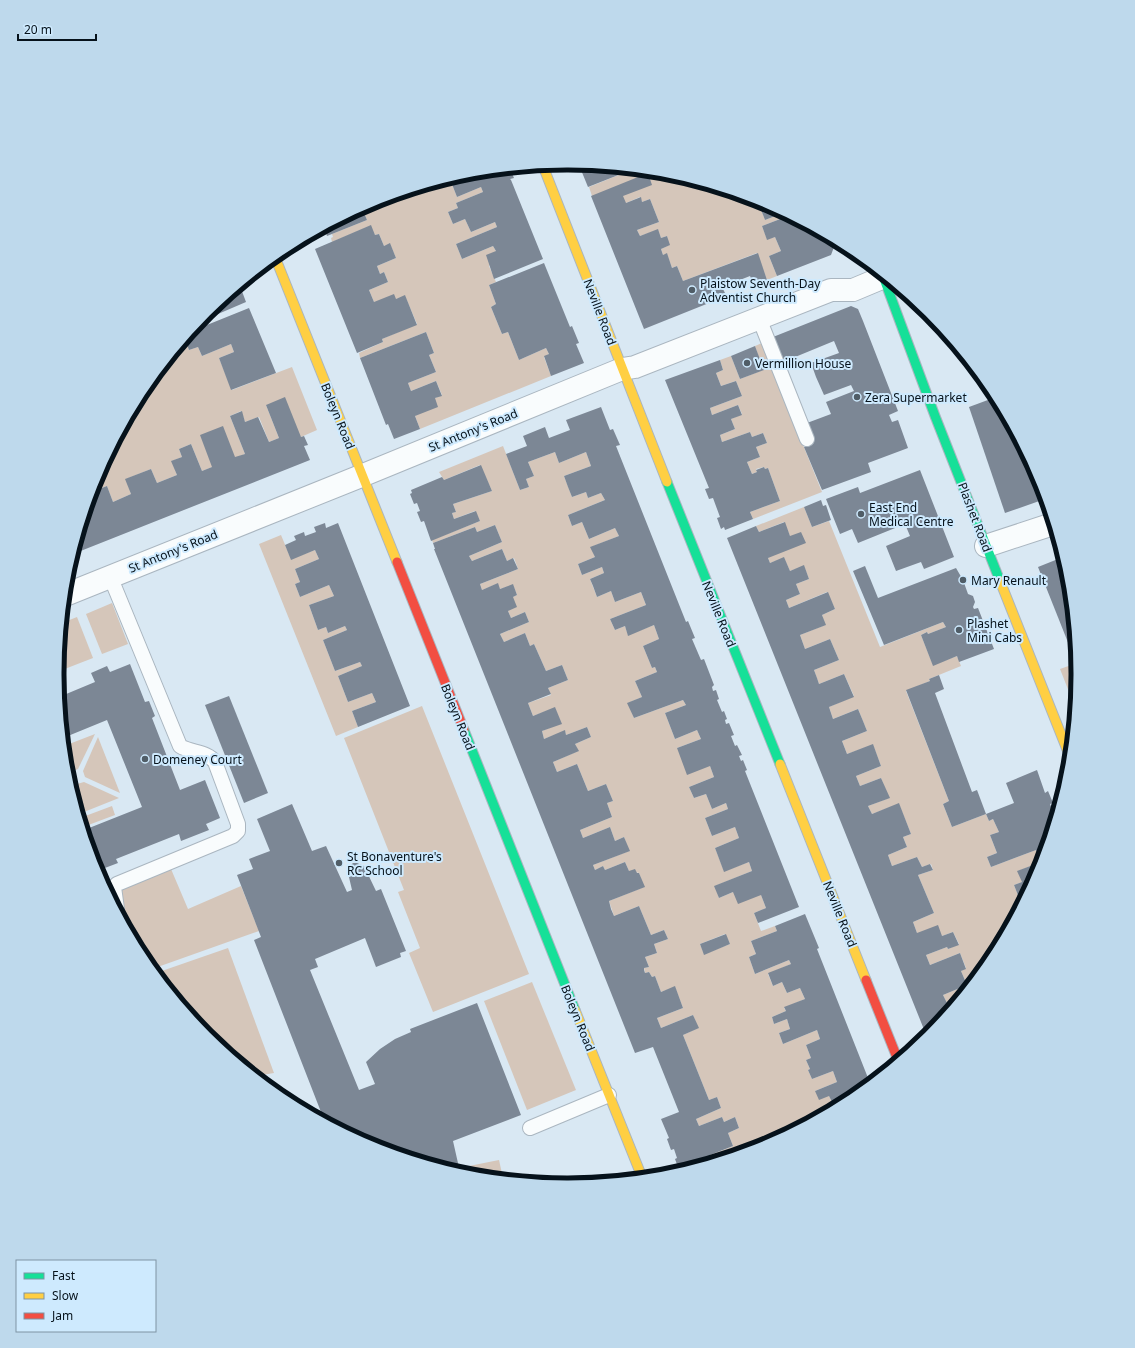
<svg xmlns="http://www.w3.org/2000/svg" width="1135" height="1348" font-family="'Noto Sans',sans-serif">
<style>
.green{fill:#d5c6ba;fill-rule:evenodd}
.building{fill:#7c8795}
.lines{fill:none;stroke-linecap:round;stroke-linejoin:round}
.lane-casing{stroke:#aab6c0;stroke-width:16}
.street-casing{stroke:#aab6c0;stroke-width:24}
.fast-casing{stroke:#aab6c0;stroke-width:11}
.slow-casing{stroke:#aab6c0;stroke-width:11}
.jam-casing{stroke:#aab6c0;stroke-width:11}
.lane{stroke:#f9fcfd;stroke-width:14}
.street{stroke:#f9fcfd;stroke-width:22}
.fast{stroke:#16e098;stroke-width:9}
.slow{stroke:#ffcf43;stroke-width:9}
.jam{stroke:#f24e42;stroke-width:9}
.poi-dot{fill:#505d67;stroke:#ceeafe;stroke-width:1.5}
.labels{text-anchor:middle;dominant-baseline:central;stroke-width:4;stroke-linejoin:round;paint-order:stroke}
.poi-label{font-size:12px;fill:#06121b;stroke:#ceeafe;text-anchor:start}
.street-label{font-size:12px;fill:#06121b;stroke:#ceeafe}
.rim{fill:none;stroke:#06121b;stroke-width:5}
</style>
<rect width="100%" height="100%" fill="#d9e8f3"/>
<g class="green">
<polygon points="631,170 667,173 756,200 757,203 758,202 765,220 783,213 788,216 762,226 767,239 775,237 781,251 769,256 777,276 767,280 757,253 683,281 677,266 672,268 667,254 663,255 661,249 669,245 667,236 661,238 658,230 640,236 637,230 659,222 650,199 642,202 640,197 626,203 592,196 589,187"/>
<polygon points="450,179 457,197 481,187 483,192 456,203 458,208 448,212 453,224 465,219 471,232 495,222 497,227 456,244 462,259 493,246 496,251 490,265 489,266 496,282 489,285 496,304 491,307 502,334 508,332 519,360 546,348 549,354 544,357 551,376 420,429 415,416 435,398 442,395 436,381 411,391 408,383 436,372 429,355 434,353 426,332 360,358 359,353 383,342 382,339 417,324 405,296 396,299 374,302 369,290 388,282 384,272 380,274 377,266 396,258 390,244 384,246 379,234 375,235 370,226 332,242 331,238 333,237 332,234 367,220 362,208 372,202"/>
<polygon points="215,306 218,314 200,321 207,313"/>
<polygon points="185,339 189,350 198,347 202,356 231,344 234,352 219,358 232,390 292,367 317,430 301,437 266,405 279,438 269,442 259,417 245,422 241,411 230,416 245,454 202,471 191,444 179,449 182,457 172,461 177,475 157,483 151,469 126,479 131,494 113,502 107,486 94,491 93,488 96,478 143,390"/>
<polygon points="762,343 822,492 753,519 750,512 780,501 768,468 765,469 764,467 756,469 757,472 752,474 747,462 760,457 756,447 767,443 763,433 752,437 750,432 722,442 720,435 735,429 731,419 742,414 738,405 712,415 710,408 742,396 736,381 721,386 716,373 723,370 720,360 731,356 740,379 763,370 755,346"/>
<path d="M503,446L520,490L529,487L526,479L534,476L528,462L555,452L559,463L586,452L591,466L564,476L572,497L586,492L588,498L601,493L605,500L568,515L572,526L582,522L589,539L615,528L619,536L591,547L595,557L578,564L582,575L602,567L604,573L590,579L597,597L611,591L615,602L641,592L646,605L610,619L615,630L625,626L628,635L654,625L659,639L643,646L652,668L655,667L657,672L635,681L642,697L628,703L634,718L683,700L686,705L665,713L675,739L697,730L701,739L677,748L710,766L714,777L689,787L694,798L706,794L712,809L726,803L728,809L705,818L712,836L735,827L739,838L715,848L724,871L749,862L752,871L715,886L719,898L733,892L761,895L766,908L754,913L761,931L775,926L777,931L751,941L756,954L749,957L755,974L789,960L791,964L768,974L773,986L782,982L787,993L800,988L805,999L784,1008L786,1011L772,1017L774,1024L787,1019L790,1029L779,1033L783,1044L817,1030L820,1039L806,1045L811,1058L806,1060L810,1069L808,1070L812,1079L833,1071L837,1082L815,1091L829,1096L833,1104L844,1100L845,1102L763,1146L737,1153L736,1151L712,1160L710,1155L733,1146L728,1133L739,1128L735,1117L724,1122L722,1117L699,1126L696,1119L721,1108L717,1097L709,1100L683,1035L698,1028L693,1015L661,1028L657,1018L683,1008L675,987L661,992L655,976L652,977L649,972L645,973L644,968L649,967L645,957L657,953L654,944L668,939L664,930L651,935L639,906L614,916L609,901L644,887L639,873L629,871L625,862L605,870L603,866L595,870L593,865L629,851L624,837L615,841L610,827L583,838L580,830L612,817L607,803L613,801L606,784L588,791L577,764L557,772L553,762L578,751L575,744L591,737L587,727L566,735L565,731L544,739L542,731L561,723L555,708L533,716L528,703L551,695L548,688L568,680L562,665L546,671L534,644L530,646L525,633L504,642L500,634L529,622L525,612L511,618L508,611L513,597L517,595L513,585L500,589L497,584L482,590L480,584L518,569L514,558L507,561L502,549L472,561L469,556L502,542L495,525L477,532L475,527L433,543L432,540L480,521L475,511L454,519L452,513L456,512L453,504L492,491L480,465L444,480L439,472ZM725,934L730,944L704,954L700,944Z"/>
<polygon points="804,507 812,527 829,521 880,647 943,622 946,627 928,634 927,632 921,635 933,665 957,656 961,666 929,679 930,681 906,691 949,801 943,804 952,827 986,814 989,821 993,819 999,832 990,835 997,853 987,857 991,867 1036,850 1041,862 1018,871 1022,882 1014,885 1021,903 992,958 959,998 947,1003 943,995 967,985 961,971 966,968 960,953 930,965 926,955 947,947 948,949 959,944 953,932 942,936 917,933 913,922 934,913 918,875 933,870 931,864 922,867 917,857 892,866 888,855 907,847 903,837 911,834 899,804 872,814 868,806 889,798 881,778 860,786 856,776 881,766 873,745 847,754 842,741 867,731 858,709 833,719 829,707 854,696 844,674 819,684 814,670 839,660 830,639 805,649 800,635 825,625 822,615 835,609 827,592 789,608 786,600 800,594 796,584 809,579 804,566 790,571 784,558 770,563 768,558 790,536 784,522 759,532 756,526"/>
<polygon points="281,535 291,559 315,550 319,559 295,569 300,582 295,584 300,597 329,585 334,596 309,605 318,630 326,627 328,633 345,626 347,630 323,640 335,671 360,662 362,666 338,676 348,702 372,693 376,702 352,711 358,727 336,736 259,544"/>
<polygon points="112,603 128,644 102,654 86,614"/>
<polygon points="77,617 93,658 57,672 62,623"/>
<polygon points="1077,663 1078,674 1075,707 1060,669"/>
<polygon points="422,706 529,974 433,1012 409,953 420,948 398,892 404,890 344,738"/>
<polygon points="95,734 78,769 71,772 66,769 64,746"/>
<polygon points="98,737 120,793 85,777 83,771"/>
<polygon points="84,782 119,798 79,814 73,794 77,784"/>
<polygon points="112,806 115,815 83,827 80,818"/>
<polygon points="171,869 188,909 241,886 259,931 152,969 143,957 126,925 121,888"/>
<polygon points="228,948 274,1073 256,1076 206,1035 156,973"/>
<polygon points="532,982 576,1090 527,1110 484,1001"/>
<polygon points="499,1160 503,1178 468,1175 460,1172 459,1168"/>
</g>
<g class="building">
<polygon points="579,165 631,170 588,187"/>
<polygon points="510,169 514,178 510,179 511,180 543,259 494,279 486,255 496,251 493,246 462,259 456,244 497,227 495,222 471,232 465,219 453,224 448,212 458,208 456,203 483,192 481,187 457,197 450,179 468,173"/>
<polygon points="648,173 652,185 623,196 626,203 641,197 642,202 650,199 659,222 637,230 640,236 658,229 661,238 667,236 670,245 661,249 663,255 667,253 672,268 677,266 683,281 758,253 767,280 754,285 750,276 722,287 725,293 718,296 719,299 644,329 591,196"/>
<polygon points="756,200 763,202 783,213 765,220 758,202 757,203"/>
<polygon points="362,208 367,220 327,236 324,228"/>
<polygon points="788,216 831,239 834,247 831,255 777,276 769,256 781,251 775,237 767,240 762,226"/>
<polygon points="371,225 375,235 379,234 384,246 390,243 396,258 377,266 380,274 384,272 388,282 369,290 374,302 394,294 396,299 405,295 417,325 382,339 383,342 357,353 315,249"/>
<polygon points="544,263 570,327 572,326 579,343 576,344 584,363 551,376 544,356 549,354 546,348 519,360 508,332 502,334 491,307 496,304 489,285"/>
<polygon points="240,286 246,302 218,314 215,306"/>
<polygon points="851,306 858,309 863,321 898,411 889,415 892,422 898,420 908,448 868,463 871,472 822,490 804,447 814,443 807,423 831,414 826,402 854,391 851,385 824,395 816,377 811,363 839,353 834,341 783,362 773,337"/>
<polygon points="249,308 276,373 231,390 219,358 234,352 231,344 202,356 198,347 189,350 185,339 192,331"/>
<polygon points="426,332 434,353 429,355 436,372 408,383 411,391 436,381 442,396 435,398 438,407 415,416 420,429 394,439 388,424 386,425 360,358"/>
<polygon points="755,346 764,370 740,379 731,356"/>
<polygon points="720,360 723,370 716,373 721,386 736,381 742,396 710,408 712,415 738,405 742,415 731,419 735,429 720,435 722,442 750,432 752,437 763,433 767,443 756,447 760,457 747,462 752,474 757,472 756,470 764,467 765,469 768,468 780,501 750,512 753,519 725,530 724,527 721,529 717,518 720,517 713,498 709,499 705,489 709,488 665,380"/>
<polygon points="285,397 301,437 304,436 308,445 304,446 310,460 73,554 84,518 87,517 86,513 93,488 94,491 107,486 113,502 131,494 125,479 151,469 157,483 177,475 171,461 182,457 179,449 191,444 202,471 212,467 200,435 223,426 235,457 245,454 230,416 242,411 245,422 258,417 269,442 279,438 266,405"/>
<polygon points="996,397 1039,479 1045,499 1005,513 969,407"/>
<polygon points="601,407 610,430 613,429 620,445 616,446 686,622 688,621 695,638 692,639 701,660 704,659 714,685 712,687 713,691 716,690 719,699 717,700 722,712 724,711 727,719 725,720 726,724 729,723 734,735 731,736 735,746 737,745 742,755 739,756 741,761 743,760 747,770 745,771 799,907 758,923 754,913 766,908 761,895 738,904 733,892 719,898 714,886 752,871 749,862 724,872 715,848 739,838 735,827 712,836 705,818 728,809 726,803 712,809 706,794 694,798 689,787 714,777 710,766 687,775 677,748 701,739 697,730 675,739 665,713 686,705 683,700 634,718 627,703 642,697 635,681 657,672 655,667 652,668 643,646 659,639 654,625 628,636 625,626 615,630 610,619 646,605 641,592 615,602 611,591 597,597 593,586 590,579 604,573 602,567 582,575 578,564 595,557 590,547 619,536 615,528 589,539 582,522 572,526 568,515 605,500 601,493 588,498 586,492 572,497 568,487 564,476 591,466 586,452 559,463 555,452 528,462 534,476 526,479 529,487 520,490 506,454 527,446 523,436 545,427 549,438 570,430 566,420"/>
<polygon points="481,465 492,491 453,504 456,512 452,513 454,519 476,511 480,521 431,541 424,521 421,522 417,512 420,511 417,503 414,504 410,494 412,493 411,490 442,477 444,480"/>
<polygon points="920,470 954,557 924,569 921,562 896,571 886,546 910,536 905,524 858,543 852,529 840,534 826,499 858,487 860,493"/>
<polygon points="821,500 823,506 826,505 831,520 812,527 804,507"/>
<polygon points="785,522 790,536 801,532 806,543 768,558 770,563 784,557 790,571 804,565 809,579 796,584 800,594 786,600 789,608 828,592 835,609 822,615 826,625 800,635 805,649 830,639 839,660 814,670 817,678 819,684 844,674 854,697 829,707 833,719 858,709 863,721 867,731 842,741 847,754 873,744 881,766 856,776 860,786 881,778 890,798 868,806 872,814 899,803 911,834 903,837 907,847 888,855 892,866 917,857 922,867 930,864 933,870 918,875 934,913 913,922 917,933 938,925 942,936 953,932 959,945 948,949 947,947 926,955 930,965 960,953 966,969 961,971 967,985 943,995 947,1003 959,998 927,1037 727,538 756,526 759,532"/>
<polygon points="325,523 326,528 338,523 410,706 358,727 352,711 376,702 372,693 348,702 338,676 362,666 360,662 335,671 323,640 347,630 345,626 328,633 326,627 318,630 309,605 334,596 329,585 300,597 295,584 300,582 295,569 319,559 315,550 291,560 285,545 296,540 294,536 304,532 305,536 316,532 314,527"/>
<polygon points="495,525 502,542 469,556 472,561 502,549 507,561 513,558 518,569 480,584 482,590 498,583 500,589 513,584 517,595 513,597 517,607 508,611 511,618 525,612 529,622 500,634 504,642 525,633 530,646 534,644 546,671 562,665 568,680 548,688 551,694 528,703 533,716 555,707 562,724 542,731 544,739 565,730 566,735 587,727 591,737 575,744 579,751 553,762 557,772 577,764 588,791 606,784 613,801 607,803 612,817 580,830 583,838 610,827 615,841 624,837 630,851 593,865 595,870 603,866 605,870 625,862 629,871 635,869 637,873 639,873 645,887 609,901 611,909 614,916 639,906 651,935 664,930 668,939 654,944 657,953 645,957 649,967 644,968 644,970 645,973 649,972 652,977 655,976 661,992 675,986 683,1008 657,1018 661,1028 693,1015 699,1028 683,1035 709,1100 717,1097 721,1108 696,1119 699,1126 722,1117 724,1122 735,1117 739,1128 728,1133 733,1146 710,1155 713,1161 679,1170 675,1159 677,1158 674,1149 671,1150 667,1139 669,1138 661,1119 679,1112 653,1047 635,1053 434,549 435,549 433,543 475,527 477,532"/>
<polygon points="1063,557 1068,575 1076,654 1073,655 1038,567"/>
<polygon points="865,566 878,598 956,568 963,580 968,594 973,596 975,602 973,607 974,609 978,608 994,649 959,662 957,656 933,666 921,635 927,632 928,634 946,627 943,622 884,645 853,571"/>
<polygon points="130,664 145,702 149,701 155,716 152,718 180,790 205,780 220,818 206,824 209,830 181,841 179,834 116,859 118,863 97,871 84,830 142,807 107,720 63,738 59,697 95,682 91,673 107,666 110,672"/>
<polygon points="939,675 944,689 935,693 972,792 977,790 986,814 952,827 943,804 949,801 906,690 930,681 929,679"/>
<polygon points="229,696 268,793 244,803 205,705"/>
<polygon points="1037,770 1045,793 1048,791 1053,803 1050,804 1055,817 1039,870 1021,903 1014,885 1022,882 1017,871 1041,862 1036,850 991,867 987,857 997,853 990,835 999,832 993,819 989,821 986,814 1014,803 1006,783"/>
<polygon points="292,804 312,851 326,846 347,892 352,890 348,873 349,867 353,863 357,863 364,866 376,891 381,889 406,951 400,953 401,957 376,967 365,938 315,959 318,967 310,970 359,1090 375,1084 366,1062 380,1049 395,1039 411,1032 410,1029 477,1003 521,1115 453,1141 460,1172 372,1146 313,1114 321,1112 254,940 261,937 237,875 253,869 249,859 270,851 257,819"/>
<polygon points="805,914 819,948 817,949 870,1083 851,1099 845,1102 844,1100 833,1104 829,1096 819,1100 815,1091 837,1082 833,1071 812,1079 808,1070 810,1069 806,1060 811,1058 806,1045 820,1039 817,1030 783,1044 779,1033 790,1029 787,1019 774,1024 772,1017 786,1011 784,1007 805,999 800,988 787,993 782,982 773,986 768,973 791,964 789,960 755,974 749,957 756,954 751,941 777,931 775,926"/>
<polygon points="726,934 730,944 704,955 700,944"/>
<polygon points="736,1151 737,1153 715,1160 714,1159"/>
<polygon points="615,1176 616,1180 605,1181 605,1180"/>
</g>
<g class="lines">
<g class="lane-casing">
<g id="lane">
<polyline points="759,318 807,439"/>
<path d="M110,576L180,746C191,753 207,751 215,762L238,824V831L233,836L117,884L114,887L117,909"/>
<polyline points="530,1128 609,1095"/>
</g>
</g>
<g class="street-casing">
<g id="street">
<polyline points="986,546 1053,524"/>
<polyline points="65,595 361,476 622,369 635,367 831,290 853,290 884,277"/>
</g>
</g>
<g class="fast-casing">
<g id="fast">
<polyline points="883,276 935,416 1000,581"/>
<polyline points="667,482 780,764"/>
<polyline points="464,730 575,1010"/>
</g>
</g>
<g class="slow-casing">
<g id="slow">
<polyline points="543,166 667,482"/>
<polyline points="275,257 397,562"/>
<polyline points="1000,581 1070,757"/>
<polyline points="780,764 866,980"/>
<polyline points="575,1010 642,1177"/>
</g>
</g>
<g class="jam-casing">
<g id="jam">
<polyline points="397,562 464,730"/>
<polyline points="866,980 898,1060"/>
</g>
</g>
<use href="#lane" class="lane"/>
<use href="#street" class="street"/>
<use href="#fast" class="fast"/>
<use href="#slow" class="slow"/>
<use href="#jam" class="jam"/>
</g>
<g class="poi-dot">
<circle cx="692" cy="290" r="4"/>
<circle cx="747" cy="363" r="4"/>
<circle cx="857" cy="397" r="4"/>
<circle cx="861" cy="514" r="4"/>
<circle cx="963" cy="580" r="4"/>
<circle cx="959" cy="630" r="4"/>
<circle cx="145" cy="759" r="4"/>
<circle cx="339" cy="863" r="4"/>
</g>
<g class="labels">
<g class="poi-label">
<text x="700" y="283">Plaistow Seventh-Day<tspan x="700" dy="14">Adventist Church</tspan></text>
<text x="755" y="363">Vermillion House</text>
<text x="865" y="397">Zera Supermarket</text>
<text x="869" y="507">East End<tspan x="869" dy="14">Medical Centre</tspan></text>
<text x="971" y="580">Mary Renault</text>
<text x="967" y="623">Plashet<tspan x="967" dy="14">Mini Cabs</tspan></text>
<text x="153" y="759">Domeney Court</text>
<text x="347" y="856">St Bonaventure's<tspan x="347" dy="14">RC School</tspan></text>
</g>
<g class="street-label">
<text transform="translate(600 312) rotate(69)">Neville Road</text>
<text transform="translate(338 416) rotate(68)">Boleyn Road</text>
<text transform="translate(473 430) rotate(-22)">St Antony's Road</text>
<text transform="translate(975 517) rotate(69)">Plashet Road</text>
<text transform="translate(173 551) rotate(-22)">St Antony's Road</text>
<text transform="translate(719 614) rotate(68)">Neville Road</text>
<text transform="translate(458 717) rotate(68)">Boleyn Road</text>
<text transform="translate(840 914) rotate(68)">Neville Road</text>
<text transform="translate(578 1018) rotate(68)">Boleyn Road</text>
</g>
</g>
<path d="M0 0H1135V1348H0ZM567 170H568A503 503 0 0 1 1071 673V675A503 503 0 0 1 568 1178H567A503 503 0 0 1 64 675V673A503 503 0 0 1 567 170Z" fill="#bed9ec" fill-rule="evenodd"/>
<path class="rim" d="M567 170H568A503 503 0 0 1 1071 673V675A503 503 0 0 1 568 1178H567A503 503 0 0 1 64 675V673A503 503 0 0 1 567 170Z"/>
<rect x="16" y="1260" width="140" height="72" fill="#ceeafe" stroke="#7e94a3"/>
<rect x="24" y="1273" width="20" height="6" fill="#16e098" stroke="#7e94a3"/>
<text x="52" y="1280" font-size="12" fill="#06121b">Fast</text>
<rect x="24" y="1293" width="20" height="6" fill="#ffcf43" stroke="#7e94a3"/>
<text x="52" y="1300" font-size="12" fill="#06121b">Slow</text>
<rect x="24" y="1313" width="20" height="6" fill="#f24e42" stroke="#7e94a3"/>
<text x="52" y="1320" font-size="12" fill="#06121b">Jam</text>
<path d="M18 34v6h78v-6" fill="none" stroke="#06121b" stroke-width="2"/>
<text x="24" y="34" font-size="12" fill="#06121b" stroke="#ceeafe" stroke-width="3" paint-order="stroke">20 m</text>
</svg>
